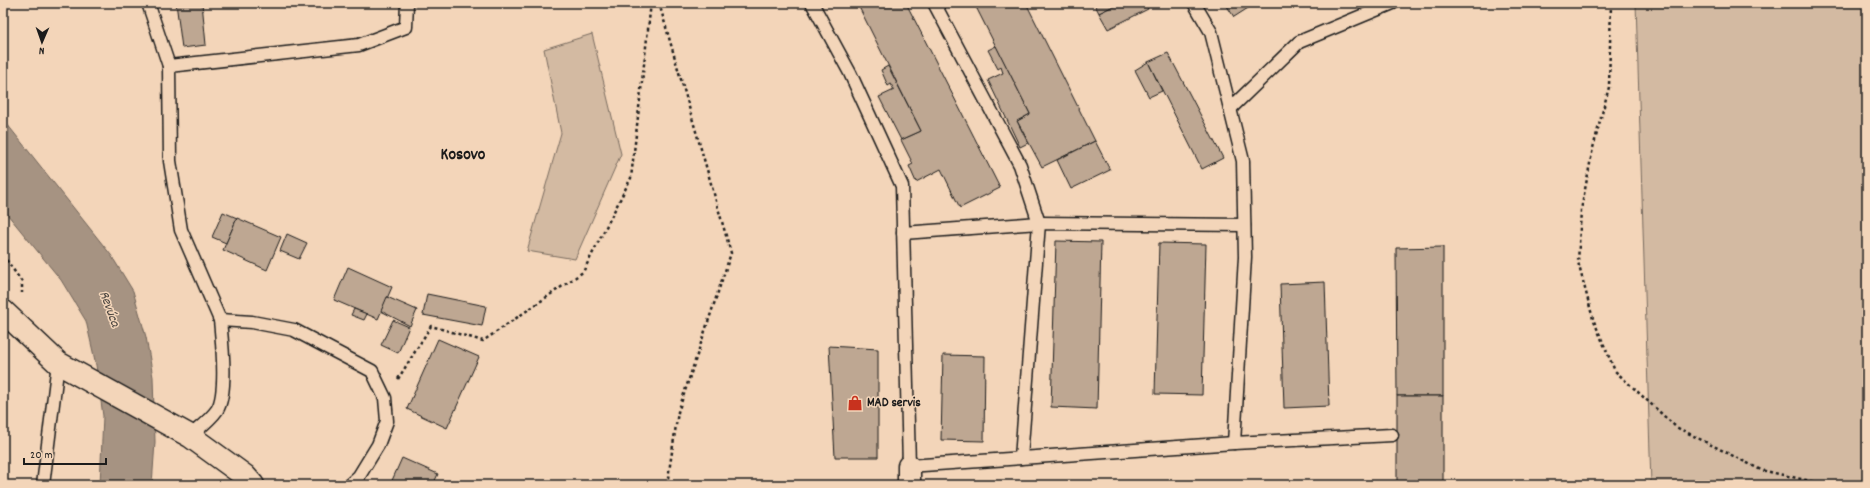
<svg xmlns="http://www.w3.org/2000/svg" width="1870" height="488" font-family="Dekko,sans-serif">
<style>
.green{fill:#d3baa2;stroke:#786b5f}
.water{fill:#a69382;stroke:#6f6359}
.building{fill:#bea792;stroke:#1c1c1c}
.lines{fill:none;stroke-linecap:round;stroke-linejoin:round}
.lane-casing{stroke:#1c1c1c;stroke-width:15}
.street-casing{stroke:#1c1c1c;stroke-width:25}
.path{stroke:#1c1c1c;stroke-width:2.5;stroke-dasharray:3 3;stroke-linecap:butt}
.lane{stroke:#f3d5b9;stroke-width:12}
.street{stroke:#f3d5b9;stroke-width:22}
.labels{text-anchor:middle;dominant-baseline:central;stroke-width:3;stroke-linejoin:round;paint-order:stroke}
.poi-label{font-size:13px;font-weight:bold;fill:#1c1c1c;stroke:#f3d5b9;text-anchor:start}
.water-label{font-size:14px;font-style:italic;fill:#4c4640;stroke:#f3d5b9}
.district-label{font-size:17px;font-weight:bold;fill:#1c1c1c;stroke:#f3d5b9}
</style>
<rect width="100%" height="100%" fill="#f3d5b9"/>
<filter id="ink" filterUnits="userSpaceOnUse"><feTurbulence type="fractalNoise" baseFrequency=".025" numOctaves="2"/><feDisplacementMap in="SourceGraphic" scale="8" xChannelSelector="R" yChannelSelector="G"/><feConvolveMatrix kernelMatrix="1 2 1 2 8 2 1 2 1" color-interpolation-filters="sRGB"/></filter>
<g filter="url(#ink)">
<g class="green">
<polygon points="1636,3 1867,3 1867,485 1651,485"/>
<polygon points="592,34 621,154 575,259 527,251 561,133 544,49"/>
</g>
<polygon class="water" points="3,119 111,255 133,291 146,337 153,377 155,442 152,485 100,485 103,416 96,365 86,321 61,280 3,209"/>
<g class="building">
<polygon points="176,3 202,3 206,45 182,48"/>
<polygon points="857,3 906,3 1000,188 960,208 941,169 916,182 909,166 913,164 901,140 921,131"/>
<polygon points="974,3 1026,3 1095,141 1042,167 1017,121 1030,114"/>
<polygon points="1094,3 1120,3 1099,13"/>
<polygon points="1120,3 1146,3 1148,9 1108,29 1099,13"/>
<polygon points="1225,3 1256,3 1234,17"/>
<polygon points="996,46 1030,114 1017,121 1028,143 1020,147 988,80 1003,73 1001,67 998,69 988,50"/>
<polygon points="1168,53 1223,158 1202,169 1148,62"/>
<polygon points="1148,62 1162,91 1149,97 1135,70"/>
<polygon points="888,66 921,131 901,140 879,97 894,90 891,84 888,86 881,70"/>
<polygon points="1095,141 1110,170 1071,189 1057,160"/>
<polygon points="223,212 237,218 226,243 212,237"/>
<polygon points="237,218 281,237 267,270 223,250"/>
<polygon points="287,234 307,243 299,259 280,251"/>
<polygon points="1056,241 1101,242 1097,409 1051,407"/>
<polygon points="1159,243 1206,244 1202,395 1155,394"/>
<polygon points="1443,247 1443,396 1397,396 1396,248"/>
<polygon points="348,267 392,287 378,319 334,300"/>
<polygon points="1325,282 1329,406 1284,408 1280,284"/>
<polygon points="427,294 486,306 482,326 423,315"/>
<polygon points="387,297 417,310 410,326 381,311"/>
<polygon points="354,309 367,314 364,320 351,315"/>
<polygon points="393,320 409,327 398,353 381,345"/>
<polygon points="438,339 479,357 447,428 407,409"/>
<polygon points="829,346 878,349 878,457 835,457"/>
<polygon points="943,355 985,356 984,441 941,440"/>
<rect x="1397" y="396" width="46" height="89"/>
<polygon points="402,458 438,474 433,485 390,485"/>
</g>
<g class="lines">
<g class="lane-casing">
<g id="lane">
<polyline points="148,3 169,66"/>
<polyline points="812,3 850,73 902,186 909,466 1234,443"/>
<polyline points="934,3 1020,165 1039,223 1021,458"/>
<polyline points="1194,3 1211,32 1243,161 1245,257 1234,443 1392,435"/>
<polyline points="1230,109 1299,42 1393,3"/>
<polyline points="903,233 1039,223 1244,225"/>
<polyline points="220,320 181,230 170,161 169,66 359,45 406,27 407,3"/>
<path d="M190,436C199,428 210,420 217,410C228,393 222,341 220,320L252,322L294,330L372,371L385,398L387,421L378,445L359,476L349,485"/>
<polyline points="43,485 58,363"/>
</g>
</g>
<g class="street-casing">
<g id="street">
<polyline points="3,311 58,363 190,436 245,476 253,485"/>
<polyline points="909,485 909,466"/>
</g>
</g>
<g class="path">
<polyline points="659,3 731,253 678,412 667,485"/>
<polyline points="1611,3 1609,87 1593,148 1581,210 1578,262 1593,319 1615,371 1676,427 1761,470 1828,485"/>
<polyline points="3,255 22,282 22,293"/>
<polyline points="398,379 431,326 483,341 583,272 631,178 651,3"/>
</g>
<use href="#lane" class="lane"/>
<use href="#street" class="street"/>
</g>
</g>
<defs>
<g id="shop-bare" transform="scale(1.2)"><path d="M-5-2.5h2.3a2.7 3.5 0 0 1 5.4 0H5L5.5 6h-11ZM-1.5-2.5h3a1.5 2.3 0 0 0-3 0Z" fill="#c8321e" stroke="#f3d5b9" stroke-width="2.5" paint-order="stroke"/></g>
</defs>
<g fill-rule="evenodd">
<use href="#shop-bare" x="855" y="403"/>
</g>
<g class="labels">
<g class="poi-label">
<text x="867" y="403">MAD servis</text>
</g>
<g class="water-label">
<text transform="translate(109 309) rotate(70)">Revúca</text>
</g>
<g class="district-label">
<text x="463" y="156">Kosovo</text>
</g>
</g>
<rect width="1870" height="488" fill="none" stroke="#f3d5b9" stroke-width="16"/>
<rect x="8" y="8" width="1854" height="472" fill="none" stroke="#1c1c1c" stroke-width="1.5" filter="url(#ink)"/>
<g transform="translate(42 42) rotate(182)" stroke="#f3d5b9" stroke-width="3" paint-order="stroke">
<path d="M0-3L7 15L0 10L-7 15Z" fill="#1c1c1c"/>
<text y="-6" font-size="11" font-weight="bold" text-anchor="middle" fill="#1c1c1c">N</text>
</g>
<path d="M24 458v6h82v-6" fill="none" stroke="#1c1c1c" stroke-width="2"/>
<text x="30" y="458" font-size="12" fill="#1c1c1c" stroke="#f3d5b9" stroke-width="3" paint-order="stroke">20 m</text>
</svg>
